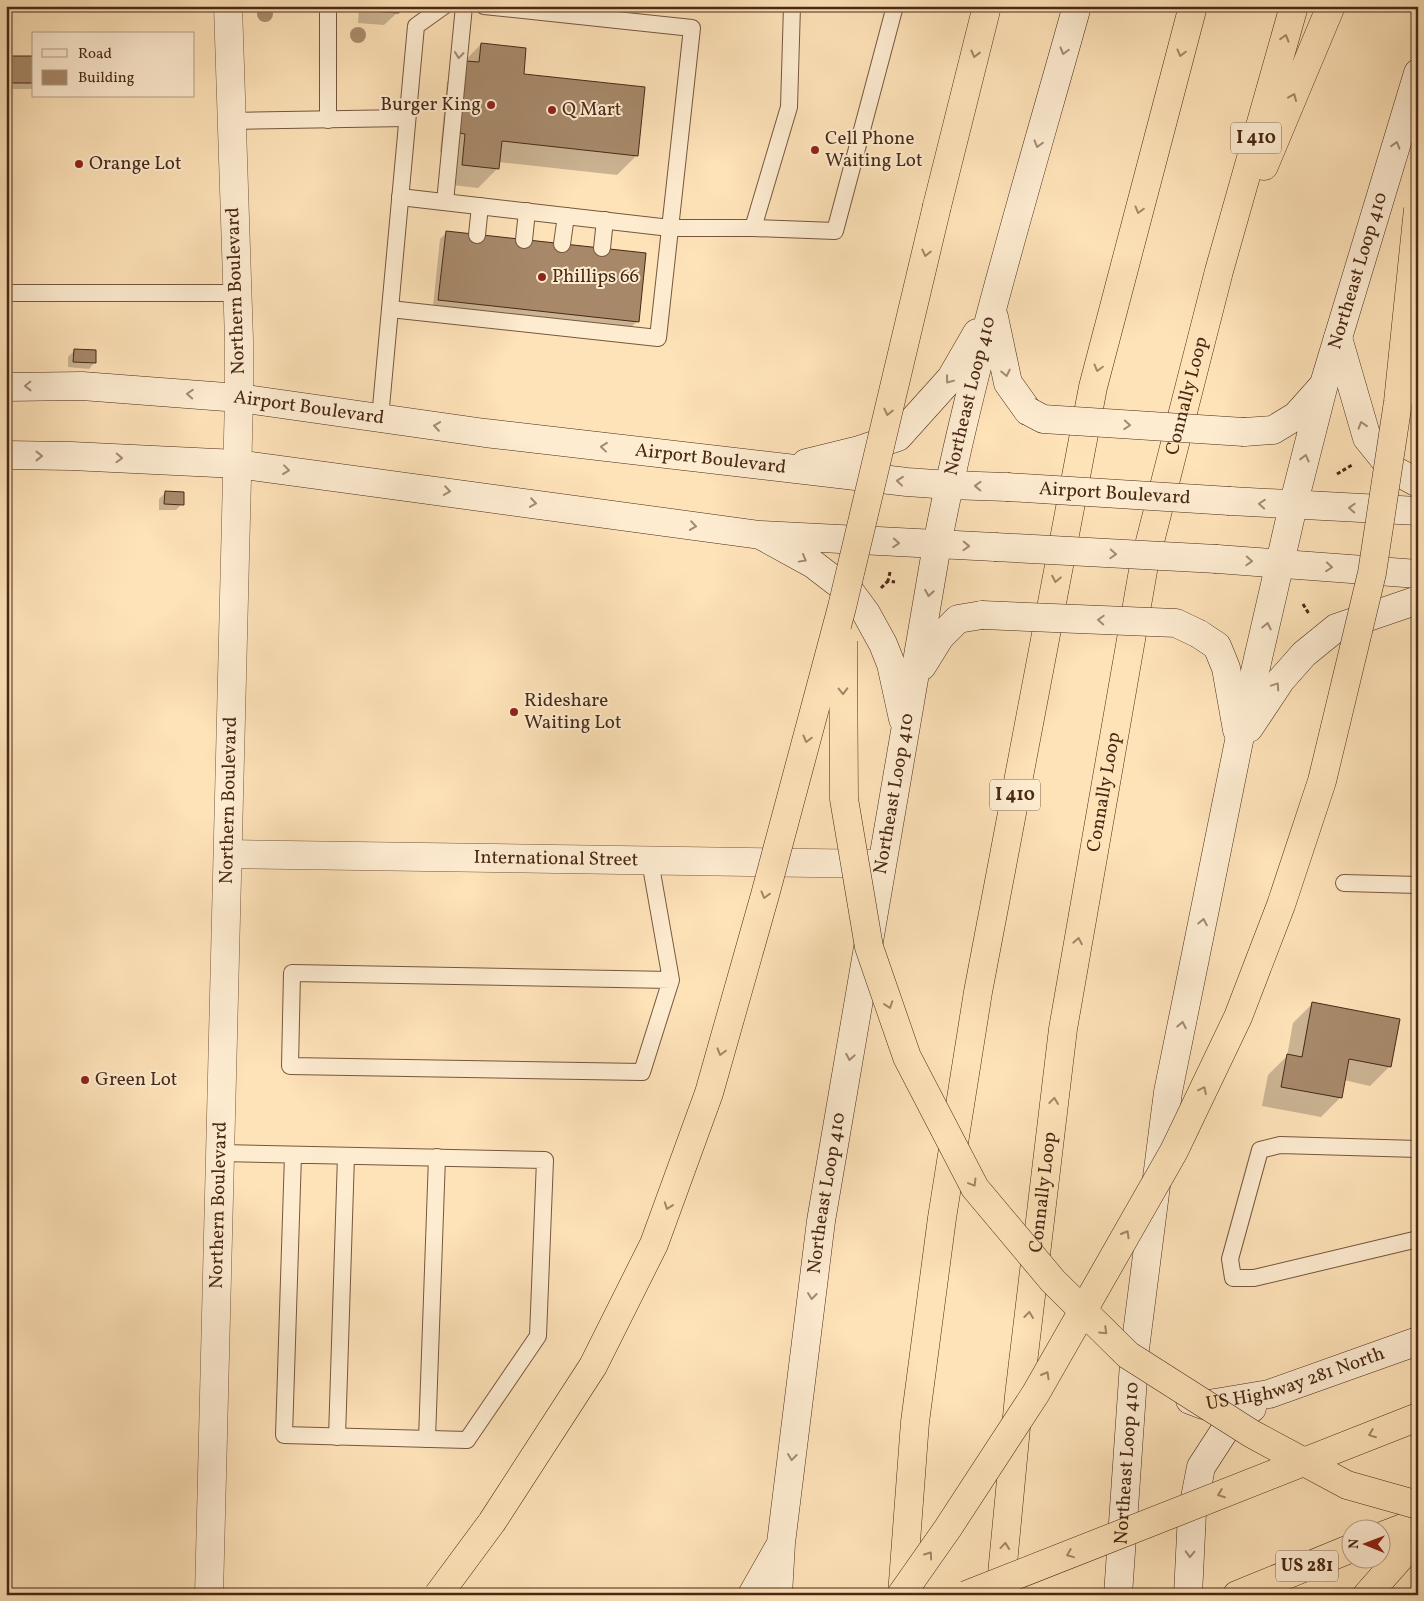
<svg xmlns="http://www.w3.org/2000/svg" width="1424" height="1601" font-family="Vollkorn,serif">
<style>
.shadow{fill:#0003}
.building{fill:#a7896a;stroke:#482916}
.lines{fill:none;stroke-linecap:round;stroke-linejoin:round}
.lane-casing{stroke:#76573e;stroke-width:18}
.street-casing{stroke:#76573e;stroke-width:29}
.secondary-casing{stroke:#482916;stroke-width:29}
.highway-casing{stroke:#482916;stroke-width:29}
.path{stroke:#482916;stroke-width:3;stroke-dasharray:4 2.5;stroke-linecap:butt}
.lane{stroke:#feecd1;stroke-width:16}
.street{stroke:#feecd1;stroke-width:28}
.secondary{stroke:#feecd1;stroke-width:28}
.highway{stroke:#fee2b8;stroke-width:28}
.secondary-bridge-casing{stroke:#482916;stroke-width:29;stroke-linecap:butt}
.highway-bridge-casing{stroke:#482916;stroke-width:29;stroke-linecap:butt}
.secondary-bridge{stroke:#feecd1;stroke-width:28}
.highway-bridge{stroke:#fee2b8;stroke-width:28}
.tree{fill:#aa8d6e}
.oneway{stroke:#a38667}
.oneway2{stroke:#a38a74}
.poi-dot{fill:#8f2418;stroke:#feecd1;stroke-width:2}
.labels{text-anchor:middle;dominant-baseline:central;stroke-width:4;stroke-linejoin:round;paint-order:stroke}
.shield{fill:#feecd1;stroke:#7f644e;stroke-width:1}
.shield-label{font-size:18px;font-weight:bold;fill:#482916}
.poi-label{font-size:19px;fill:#482916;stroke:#feecd1;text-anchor:start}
.street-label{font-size:19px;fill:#482916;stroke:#feecd1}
</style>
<rect width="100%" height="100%" fill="#fee2b8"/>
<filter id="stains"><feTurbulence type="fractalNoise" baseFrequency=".004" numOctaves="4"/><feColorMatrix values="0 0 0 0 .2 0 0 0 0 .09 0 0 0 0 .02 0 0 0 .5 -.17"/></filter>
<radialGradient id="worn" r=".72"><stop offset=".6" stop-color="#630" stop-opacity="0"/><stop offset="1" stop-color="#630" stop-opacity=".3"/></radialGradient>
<g class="shadow">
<polygon points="359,6 398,6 398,12 384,25 358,23"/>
<polygon points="481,44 522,76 637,155 617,175 498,162 498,168 478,188 444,184 447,153 440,152 447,82 461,68 462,64"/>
<rect x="6" y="57" width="28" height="32"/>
<polygon points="446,233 638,321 631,327 433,306 440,239"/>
<polygon points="75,350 95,362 89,369 68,367 68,357"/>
<polygon points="166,492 182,504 176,510 159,510 159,499"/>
<polygon points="1312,1004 1390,1066 1370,1086 1344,1080 1341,1097 1321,1117 1262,1106 1268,1075 1287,1056 1293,1023"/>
</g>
<g class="building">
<polygon points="371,6 399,6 399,13 370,11"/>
<polygon points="481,43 526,48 524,74 645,87 638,156 502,141 499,169 462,165 465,134 459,133 466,61 479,62"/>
<rect x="6" y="56" width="28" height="27"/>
<polygon points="446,231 646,253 639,322 438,300"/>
<polygon points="74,349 96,350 96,363 73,362"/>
<polygon points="165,491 184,492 184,505 164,504"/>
<polygon points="1312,1002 1400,1019 1391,1067 1349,1059 1342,1098 1281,1087 1287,1054 1302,1057"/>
</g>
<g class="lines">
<g class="lane-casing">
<g id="lane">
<polyline points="328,6 328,120"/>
<polyline points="232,121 407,118"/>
<polyline points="400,197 670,228 753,228 835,231 895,6"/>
<polyline points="445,202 464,6"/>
<polyline points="753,228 789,107 792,6"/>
<polyline points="477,235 480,206"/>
<polyline points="524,240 527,211"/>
<polyline points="562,244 566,216"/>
<polyline points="602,248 605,220"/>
<polyline points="6,293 237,293"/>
<polyline points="390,309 658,338 692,28 484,6"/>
<polyline points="380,418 416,26 444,6"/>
<polyline points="650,861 671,980 642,1072 290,1066 292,973 671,980"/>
<polyline points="1344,883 1418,885"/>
<polyline points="1418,1149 1280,1145 1260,1150 1230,1259 1233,1278 1254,1278 1418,1239"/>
<polyline points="220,1153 545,1160 538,1336 467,1440 284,1435 293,1155"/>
<polyline points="337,1437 346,1156"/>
<polyline points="427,1439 437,1157"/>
</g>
</g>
<g class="street-casing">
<g id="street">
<path id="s1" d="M228,854L879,864"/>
<path id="s2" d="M209,1595L239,398V340L228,6"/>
</g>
</g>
<g class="secondary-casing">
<g id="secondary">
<polyline points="994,317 1008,383 1028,411"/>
<polyline points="1338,338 1367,438 1392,469 1418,483"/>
<path id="s3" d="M6,387L82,386L239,398L485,433L907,482L949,485L1007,487"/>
<polyline points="1244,432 1273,430 1296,416 1321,388"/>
<polyline points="6,455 71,456 237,464 760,535 995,547"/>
<polyline points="806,463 859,450 898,437 951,378 977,333"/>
<polyline points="1230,501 1418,511"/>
<polyline points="764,537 813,564 852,594 866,613 883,644 891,664 903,719"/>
<polyline points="1217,559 1418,574"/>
<polyline points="1199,634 1217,646 1226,668 1237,730"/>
<polyline points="922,666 940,637 958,619 982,615"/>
<polyline points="1249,728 1281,680 1304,654 1336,628 1418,600"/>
<path id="s4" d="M1190,1400L1203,1405L1269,1394L1418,1341"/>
<polyline points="752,1595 778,1549"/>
<path id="s5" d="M778,1595L781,1543L821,1221L937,545C972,363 1027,185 1077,6"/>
<path id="s6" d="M1118,1595L1135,1349L1168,1092L1239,741L1293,506L1324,384L1418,73"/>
<polyline points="1188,1595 1192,1513 1201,1467 1225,1430 1252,1408"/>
</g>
</g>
<g class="highway-casing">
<g id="highway">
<polyline points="1264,166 1331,6"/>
<polyline points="937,206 987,6"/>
<polyline points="1382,1536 1418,1522"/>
<polyline points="902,1595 915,1422 942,1218 978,992 1093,387 1193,6"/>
<path id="s7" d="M1000,1595L1019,1396L1063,1029L1144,565L1219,271L1294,6"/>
<polyline points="1237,1595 1352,1548"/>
<polyline points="1367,1595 1418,1537"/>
</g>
</g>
<g class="path">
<polyline points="1337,474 1352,465"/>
<polyline points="890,572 888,581 895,582"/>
<polyline points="881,588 888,581"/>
<polyline points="1303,604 1309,614"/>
</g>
<use href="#lane" class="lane"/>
<use href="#street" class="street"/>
<use href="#secondary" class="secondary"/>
<use href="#highway" class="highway"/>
<g class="secondary-bridge-casing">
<g id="secondary-bridge">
<polyline points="1028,411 1043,419 1244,432"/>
<path id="s8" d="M1007,487L1230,501"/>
<polyline points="995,547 1217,559"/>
<polyline points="982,615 1176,623 1199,634"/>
</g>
</g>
<g class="highway-bridge-casing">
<g id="highway-bridge">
<polyline points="843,641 844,799 869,947 907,1057 975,1188 1053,1281 1128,1355 1252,1434 1347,1485 1418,1505"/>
<polyline points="438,1595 492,1522 593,1366 654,1244 709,1093 765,895 842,607 937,206"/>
<polyline points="901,1595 948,1528 1036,1393 1174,1151 1238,1017 1281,905 1322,781 1372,573 1398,402 1418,209"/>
<polyline points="966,1595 1418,1417"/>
</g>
</g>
<use href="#secondary-bridge" class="secondary-bridge"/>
<use href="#highway-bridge" class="highway-bridge"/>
</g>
<g class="tree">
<circle cx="265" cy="14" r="8"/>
<circle cx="358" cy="35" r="8"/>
</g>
<defs><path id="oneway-chevron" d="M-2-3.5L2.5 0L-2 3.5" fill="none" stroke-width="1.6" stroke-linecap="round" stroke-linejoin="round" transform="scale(1.25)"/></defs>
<g class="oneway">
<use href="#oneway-chevron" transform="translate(1285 38) rotate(-74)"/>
<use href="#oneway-chevron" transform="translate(1181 53) rotate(105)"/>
<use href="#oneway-chevron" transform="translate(975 54) rotate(104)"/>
<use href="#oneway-chevron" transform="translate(1293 97) rotate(-67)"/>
<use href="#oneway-chevron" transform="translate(1139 210) rotate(105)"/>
<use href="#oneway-chevron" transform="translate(926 253) rotate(103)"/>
<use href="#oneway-chevron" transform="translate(1098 368) rotate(105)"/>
<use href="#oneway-chevron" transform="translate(888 412) rotate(103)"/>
<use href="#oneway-chevron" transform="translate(1056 579) rotate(101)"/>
<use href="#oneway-chevron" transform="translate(843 691) rotate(89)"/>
<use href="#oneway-chevron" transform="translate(807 739) rotate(105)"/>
<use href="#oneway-chevron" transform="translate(765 895) rotate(105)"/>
<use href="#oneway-chevron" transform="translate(1078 941) rotate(-80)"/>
<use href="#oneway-chevron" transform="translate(889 1005) rotate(71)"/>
<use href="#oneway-chevron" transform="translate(721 1052) rotate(106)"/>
<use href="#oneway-chevron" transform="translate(1203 1090) rotate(-64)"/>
<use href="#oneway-chevron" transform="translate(1054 1101) rotate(-83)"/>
<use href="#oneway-chevron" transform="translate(973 1183) rotate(59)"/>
<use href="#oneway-chevron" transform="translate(668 1206) rotate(110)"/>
<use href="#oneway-chevron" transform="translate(1126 1234) rotate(-60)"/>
<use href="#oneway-chevron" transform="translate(1029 1315) rotate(-83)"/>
<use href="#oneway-chevron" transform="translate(1104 1331) rotate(44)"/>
<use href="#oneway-chevron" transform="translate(1046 1375) rotate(-60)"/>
<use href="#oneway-chevron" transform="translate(1372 1434) rotate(159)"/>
<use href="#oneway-chevron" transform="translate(1221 1494) rotate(159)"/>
<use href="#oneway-chevron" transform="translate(1005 1546) rotate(-85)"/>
<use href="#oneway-chevron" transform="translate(1070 1554) rotate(158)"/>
<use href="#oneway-chevron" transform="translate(929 1555) rotate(-55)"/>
</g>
<g class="oneway2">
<use href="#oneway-chevron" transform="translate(1064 51) rotate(106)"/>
<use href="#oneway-chevron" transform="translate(459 55) rotate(96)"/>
<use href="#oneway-chevron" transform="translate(1038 144) rotate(106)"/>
<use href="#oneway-chevron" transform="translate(1396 145) rotate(-73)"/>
<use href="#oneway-chevron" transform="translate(1006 373) rotate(78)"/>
<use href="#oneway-chevron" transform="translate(949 380) rotate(127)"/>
<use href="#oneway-chevron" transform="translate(28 386) rotate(179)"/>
<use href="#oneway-chevron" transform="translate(190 394) rotate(-176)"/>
<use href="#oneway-chevron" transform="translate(1127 425) rotate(4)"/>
<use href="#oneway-chevron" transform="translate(1362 425) rotate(-107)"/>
<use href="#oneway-chevron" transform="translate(437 426) rotate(-172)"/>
<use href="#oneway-chevron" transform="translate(604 447) rotate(-174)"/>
<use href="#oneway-chevron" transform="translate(39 456)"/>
<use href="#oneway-chevron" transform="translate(119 458) rotate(2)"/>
<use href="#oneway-chevron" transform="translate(1305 458) rotate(-76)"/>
<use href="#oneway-chevron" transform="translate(286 470) rotate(7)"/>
<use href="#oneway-chevron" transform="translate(900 481) rotate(-174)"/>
<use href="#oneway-chevron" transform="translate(978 486) rotate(-178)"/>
<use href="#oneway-chevron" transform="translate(447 491) rotate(8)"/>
<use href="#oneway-chevron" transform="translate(533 503) rotate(8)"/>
<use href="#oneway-chevron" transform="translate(1262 504) rotate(-176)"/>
<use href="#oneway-chevron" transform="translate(1352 508) rotate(-177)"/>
<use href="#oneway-chevron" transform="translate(693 526) rotate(8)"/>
<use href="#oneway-chevron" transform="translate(896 543) rotate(4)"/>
<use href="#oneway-chevron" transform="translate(966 546) rotate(2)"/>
<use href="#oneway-chevron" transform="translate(1113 554) rotate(3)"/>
<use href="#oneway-chevron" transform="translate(803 559) rotate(29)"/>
<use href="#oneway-chevron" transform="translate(1249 561) rotate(3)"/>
<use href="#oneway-chevron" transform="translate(1329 567) rotate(5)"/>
<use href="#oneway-chevron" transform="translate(929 593) rotate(99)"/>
<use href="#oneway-chevron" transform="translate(1101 620) rotate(-177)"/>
<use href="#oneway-chevron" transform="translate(1267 626) rotate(-77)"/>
<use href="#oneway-chevron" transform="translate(1276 686) rotate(-56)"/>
<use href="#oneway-chevron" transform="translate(1203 922) rotate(-79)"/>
<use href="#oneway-chevron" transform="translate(1182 1025) rotate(-79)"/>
<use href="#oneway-chevron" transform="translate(850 1057) rotate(100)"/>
<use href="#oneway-chevron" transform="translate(812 1296) rotate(97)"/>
<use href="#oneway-chevron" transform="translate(792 1457) rotate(97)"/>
<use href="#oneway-chevron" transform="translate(1190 1554) rotate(92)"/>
</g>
<g class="poi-dot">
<circle cx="491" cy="105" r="5"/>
<circle cx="552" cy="110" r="5"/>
<circle cx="815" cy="150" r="5"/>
<circle cx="79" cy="164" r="5"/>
<circle cx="542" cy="277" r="5"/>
<circle cx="514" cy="712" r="5"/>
<circle cx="85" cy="1080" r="5"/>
</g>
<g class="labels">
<g class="shield">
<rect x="1231" y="122.5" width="50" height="31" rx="4"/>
<rect x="990" y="779.5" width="50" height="31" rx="4"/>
<rect x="1276" y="1550.5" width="62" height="31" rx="4"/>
</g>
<g class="shield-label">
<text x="1256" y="138">I 410</text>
<text x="1015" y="795">I 410</text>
<text x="1307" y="1566">US 281</text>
</g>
<g class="poi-label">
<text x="481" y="105" text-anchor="end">Burger King</text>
<text x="562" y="110">Q Mart</text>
<text x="825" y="139">Cell Phone<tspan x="825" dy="22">Waiting Lot</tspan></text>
<text x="89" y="164">Orange Lot</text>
<text x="552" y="277">Phillips 66</text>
<text x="524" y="701">Rideshare<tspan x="524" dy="22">Waiting Lot</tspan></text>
<text x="95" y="1080">Green Lot</text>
</g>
<g class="street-label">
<text stroke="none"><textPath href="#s6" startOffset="1349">Northeast Loop 410</textPath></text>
<text transform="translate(236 291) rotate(-92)">Northern Boulevard</text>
<text stroke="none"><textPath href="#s5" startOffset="1215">Northeast Loop 410</textPath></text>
<text stroke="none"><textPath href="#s7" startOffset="1215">Connally Loop</textPath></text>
<text stroke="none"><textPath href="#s3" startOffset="304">Airport Boulevard</textPath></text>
<text stroke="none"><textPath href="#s3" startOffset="709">Airport Boulevard</textPath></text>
<text stroke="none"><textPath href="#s8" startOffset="108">Airport Boulevard</textPath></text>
<text stroke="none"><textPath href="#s7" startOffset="810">Connally Loop</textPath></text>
<text stroke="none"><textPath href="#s5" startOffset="810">Northeast Loop 410</textPath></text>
<text stroke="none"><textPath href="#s2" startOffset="795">Northern Boulevard</textPath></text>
<text stroke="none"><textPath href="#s1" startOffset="328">International Street</textPath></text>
<text stroke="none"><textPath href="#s7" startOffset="405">Connally Loop</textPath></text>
<text stroke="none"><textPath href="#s5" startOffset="405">Northeast Loop 410</textPath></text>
<text stroke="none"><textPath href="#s2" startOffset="390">Northern Boulevard</textPath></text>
<text stroke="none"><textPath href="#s4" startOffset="110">US Highway 281 North</textPath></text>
<text stroke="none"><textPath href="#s6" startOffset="132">Northeast Loop 410</textPath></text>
</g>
</g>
<rect width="1424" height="1601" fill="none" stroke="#fee2b8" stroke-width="25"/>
<rect x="8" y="8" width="1409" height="1586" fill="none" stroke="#482916" stroke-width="2.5"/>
<rect x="12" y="12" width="1399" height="1576" fill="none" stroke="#482916"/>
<rect x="32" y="32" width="162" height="65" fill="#feecd1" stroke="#b59e86"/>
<rect x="42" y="49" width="25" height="8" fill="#feecd1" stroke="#b59e86"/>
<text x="78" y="58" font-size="15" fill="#482916">Road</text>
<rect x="42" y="70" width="25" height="15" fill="#a7896a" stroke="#b59e86"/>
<text x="78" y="82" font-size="15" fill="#482916">Building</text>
<g transform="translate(1366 1544) rotate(271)"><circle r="24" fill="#feecd1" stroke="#b59e86"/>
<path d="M0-4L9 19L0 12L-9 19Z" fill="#8f2418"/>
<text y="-8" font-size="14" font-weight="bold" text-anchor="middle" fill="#482916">N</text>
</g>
<rect width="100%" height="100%" filter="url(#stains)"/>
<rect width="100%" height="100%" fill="url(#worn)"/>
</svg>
